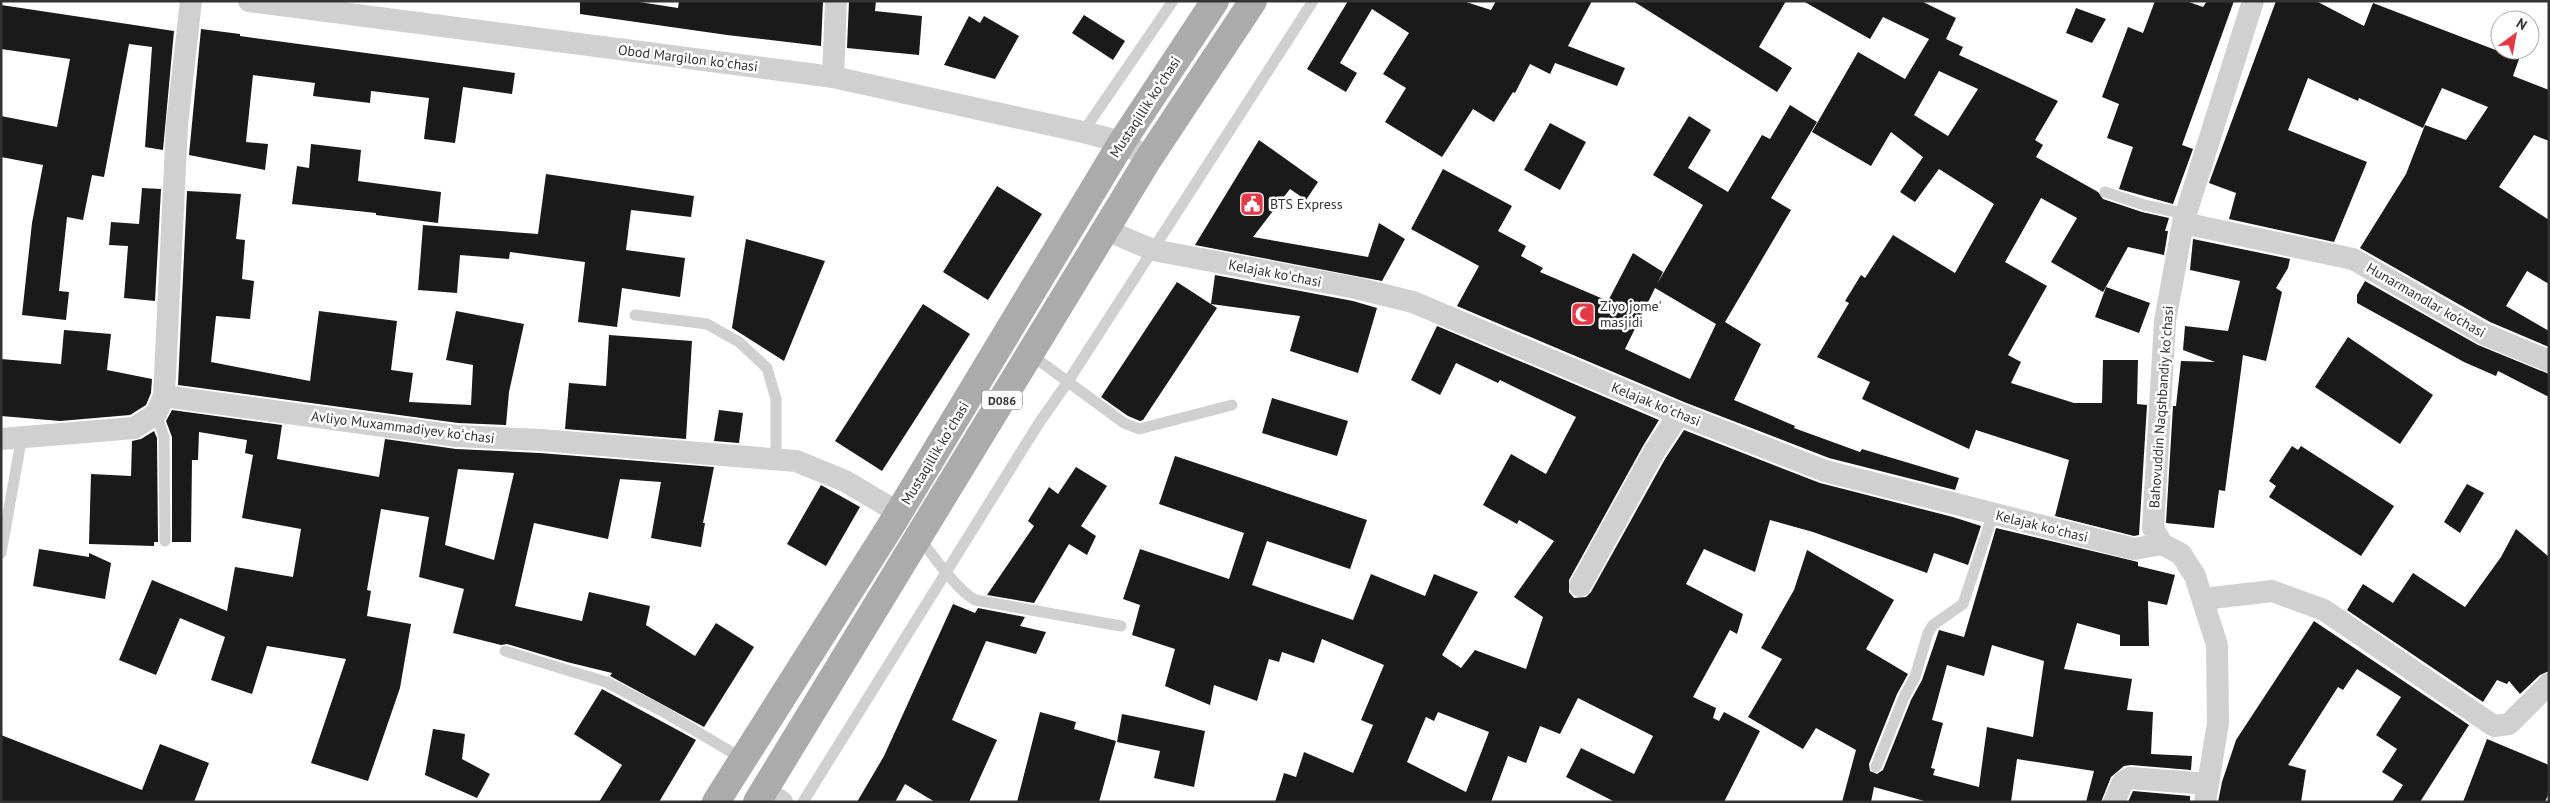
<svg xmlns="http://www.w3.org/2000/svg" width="2550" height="803" font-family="'PT Sans',sans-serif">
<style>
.building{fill:#1a1a1a;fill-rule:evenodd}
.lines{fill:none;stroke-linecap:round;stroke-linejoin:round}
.lane{stroke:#d0d0d0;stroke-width:11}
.street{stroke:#d0d0d0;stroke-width:22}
.primary{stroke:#ababab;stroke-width:28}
.labels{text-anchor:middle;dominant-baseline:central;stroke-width:5;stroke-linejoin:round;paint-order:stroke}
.shield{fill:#fff;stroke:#707070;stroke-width:1}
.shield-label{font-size:12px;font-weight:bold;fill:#333}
.street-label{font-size:14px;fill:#333;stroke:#fff}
.poi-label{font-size:14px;fill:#333;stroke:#fff;text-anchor:start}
</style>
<rect width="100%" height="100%" fill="#fff"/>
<g class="building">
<polygon points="580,1 633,1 678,8 679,1 823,1 821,46 727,35 580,14"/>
<polygon points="849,1 876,1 875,11 922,16 919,55 847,48"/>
<polygon points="1348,1 1463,1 1491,10 1496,1 1592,1 1568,46 1625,68 1617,86 1555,63 1550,74 1530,64 1515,93 1513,92 1494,122 1473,109 1442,157 1385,122 1406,88 1383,74 1409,33 1372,9 1340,63 1357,73 1346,92 1307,69"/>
<polygon points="1633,1 1786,1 1759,47 1792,68 1777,92"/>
<path d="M1803,1H1921L1956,18L1946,39L1963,47L1959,55L2058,101L2035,140L2043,145L2036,157L2098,192L2103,199L2142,212L2169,218L2165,231H2168L2164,255L2128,247L2103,292L2051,262L2077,218L2041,198L2005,262L2047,286L2008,355L2021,362L2011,383L2074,403H2102L2103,360H2138L2137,404L2147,405L2139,535L2134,536L2055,516L2069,460L1976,430L1969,449L1862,399L1870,382L1817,357L1849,303L1845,301L1861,275L1865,278L1893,235L1955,273L1994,204L1939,169L1915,202L1900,192L1923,157L1891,132L1871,166L1812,132L1858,52L1905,79L1929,39L1883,17L1870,39ZM1939,71L1978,89L1948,136L1914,115Z"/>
<polygon points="2155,1 2186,1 2203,7 2207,1 2234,1 2182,145 2193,149 2173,204 2119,189 2133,147 2107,138 2119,104 2102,97 2128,27 2143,33"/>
<polygon points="2276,1 2316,1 2364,26 2373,3 2519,59 2513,76 2549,90 2549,141 2534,135 2499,187 2549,220 2549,284 2527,271 2506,306 2549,331 2549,347 2490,322 2360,248 2406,174 2425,125 2466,140 2488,107 2442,88 2423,128 2359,98 2358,101 2308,78 2288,130 2367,162 2334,242 2229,219 2236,193 2209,183"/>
<polygon points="1,5 174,31 163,150 145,147 152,47 129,44 104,177 92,175 83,220 67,217 59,291 69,292 66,320 22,315 32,223 43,165 1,157 1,116 57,127 70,59 1,49"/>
<polygon points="2076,8 2106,19 2092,43 2066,33"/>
<polygon points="1084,15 1125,41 1113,60 1072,33"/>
<polygon points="969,16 980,23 984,16 1019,36 995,79 944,65"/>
<polygon points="201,29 240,34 240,36 515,73 512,94 463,87 455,143 424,139 429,98 371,91 370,103 313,96 315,83 253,75 246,142 268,144 265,170 189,155"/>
<path d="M1790,105L1817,122L1771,198L1791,210L1725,322L1761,344L1734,400L1795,426L1794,428L1860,452L1862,449L1959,478L1955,490L1829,458L1684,402L1457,306L1479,266L1411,229L1443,169L1512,206L1498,231L1526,246L1521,256L1543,268L1540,272L1608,301L1633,253L1663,272L1657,284L1703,205L1653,175L1689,116L1711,130L1688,168L1728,192L1762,135L1770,139ZM1655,288L1716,324L1690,379L1625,349Z"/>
<polygon points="1550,123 1586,142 1560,190 1524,170"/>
<polygon points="1259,140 1318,182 1306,200 1290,189 1253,237 1368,257 1379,223 1405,239 1382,281 1195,245"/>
<polygon points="311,144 361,150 358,181 441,192 438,223 376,215 376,213 292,204 297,166 309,168"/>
<polygon points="546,174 694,196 691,217 631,210 626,250 685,258 680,297 622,288 617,327 578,322 585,262 510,252 509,259 460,255 457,293 418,290 423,225 538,234"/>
<polygon points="997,186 1042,214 988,300 943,272"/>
<polygon points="142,188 161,189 155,301 124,298 128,246 109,245 111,222 139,224"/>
<polygon points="187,191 241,194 236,239 245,240 242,279 254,281 250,319 216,316 211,362 310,381 319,311 397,321 391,370 413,373 409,402 471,405 473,365 446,360 456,311 524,324 509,392 506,425 458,423 178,385"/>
<polygon points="746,239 825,261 784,361 732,328"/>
<polygon points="2193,239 2290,259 2288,268 2276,288 2282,292 2266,361 2243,355 2225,491 2219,490 2214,528 2166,523 2173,406 2176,406 2181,361 2215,362 2183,350 2185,326 2228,331 2240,281 2190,270"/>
<polygon points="1215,275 1353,301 1377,308 1358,373 1290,351 1300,316 1211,304"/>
<polygon points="2365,281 2478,345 2549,374 2549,397 2498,371 2496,376 2464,362 2357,303 2357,295"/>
<polygon points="1177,282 1217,308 1143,420 1140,421 1128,416 1101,397"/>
<polygon points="2106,287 2150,303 2139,333 2095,317"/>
<polygon points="923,304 970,334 882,471 835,441"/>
<path d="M1437,326L1659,420L1643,446L1569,580V592L1574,598L1586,597L1591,592L1665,459L1684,430L1820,483L1953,517L1981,526L1968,565L1934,553L1927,573L1813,532L1770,520L1755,572L1704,549L1686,584L1743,614L1737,634L1730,630L1693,697L1716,708L1713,718L1719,721L1724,712L1760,731L1724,802H1615L1566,777L1581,748L1634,774L1653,736L1578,698L1560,734L1540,726L1526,763L1508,756L1491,802H1275L1284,773L1296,777L1304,752L1353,773L1373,725L1361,720L1384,665L1322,639L1314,663L1282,652L1279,662L1269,659L1257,701L1214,685L1210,705L1165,686L1175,649L1132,635L1140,605L1123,599L1140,549L1229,579L1244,533L1159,504L1175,456L1367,520L1350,569L1267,541L1252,585L1353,620L1371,574L1425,596L1434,574L1478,592L1442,655L1461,668L1475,650L1526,669L1543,617L1514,597L1554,541L1519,520L1517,524L1483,505L1511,454L1546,474L1576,417L1500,380L1498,383L1456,363L1440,395L1411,380ZM1438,712L1489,732L1466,792L1407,762L1426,717L1434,721Z"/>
<polygon points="64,330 111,334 107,370 152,379 151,393 146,405 130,415 60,421 1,416 1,359 61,364"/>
<polygon points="609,335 692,341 686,439 565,429 569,383 606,386"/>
<polygon points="2348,337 2433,395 2400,444 2315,387"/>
<polygon points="1272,398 1348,421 1337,456 1262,433"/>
<path d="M172,410L282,425L277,459L379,477L385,439L456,449L540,453L714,467L703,523H705L701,547L651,538L661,482L620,479L608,539L534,523L515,606L582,621L589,592L650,606L646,625L695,656L716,623L754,647L704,727L610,676L612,673L567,662L507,644L501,645L453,633L464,589L419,577L429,517L381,509L367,590L371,591L367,616L411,624L400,688L368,781L311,763L346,659L267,646L252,694L211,680L225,637L180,618L156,675L119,660L152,580L227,611L235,567L293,577L301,529L242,518L253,455L245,453L247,440L199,432L198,460H192L191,542H172V437L166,421ZM458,469L514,473L494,560L445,545Z"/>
<polygon points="719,410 743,413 739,443 714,441"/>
<polygon points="154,431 157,438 158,542 154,542 154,546 89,544 91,474 131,476 132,441 141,439"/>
<polygon points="2292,446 2298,450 2301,446 2394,506 2361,556 2269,497 2276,486 2269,481"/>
<polygon points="1076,467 1107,486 1081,526 1096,536 1087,555 1069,544 1034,603 987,595 1034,526 1028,521 1049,487 1058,494"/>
<polygon points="2467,484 2484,493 2460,533 2444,522"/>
<polygon points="821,485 860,507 826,566 787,544"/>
<path d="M1996,528L2138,562V566L2175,575L2167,605L2148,601L2149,646H2120V635L2077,623L2064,669L2132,679L2127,710L2153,712L2151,754L2192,756L2191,770L2131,765L2124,766L2111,777L2101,802H2086L2094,771L2017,759L2011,802H1928L1874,787L1871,802H1842L1856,750L1816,728L1803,749L1748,717L1782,659L1761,648L1794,590L1807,550L1894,600L1866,649L1908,674L1897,694L1869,764L1870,771L1877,774L1883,770L1911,700L1922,680L1939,630L1964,637ZM1992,645L2044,661L2033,737L1987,727L1979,787L1933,775L1935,769L1931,768L1943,723L1932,720L1947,665L1984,676Z"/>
<polygon points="2516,529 2549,557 2549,671 2540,675 2520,694 2509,681 2507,684 2497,680 2483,702 2347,610 2363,584 2393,603 2413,573 2465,607 2501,557"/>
<polygon points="39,549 89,557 89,553 111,563 105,599 33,586"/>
<polygon points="953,604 975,613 978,608 1025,617 1020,626 1046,632 1036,654 986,641 952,720 997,740 969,802 935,802 905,784 895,802 857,802 884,756"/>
<polygon points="2314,621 2469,725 2420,802 2392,802 2403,785 2382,772 2397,749 2376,735 2401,697 2357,669 2343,690 2338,687 2288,765 2306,770 2301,802 2218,802 2222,782 2236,740"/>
<polygon points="602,689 696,740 659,802 599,802 622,765 574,734"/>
<polygon points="1040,712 1076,722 1074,729 1116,741 1099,802 1017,802"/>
<polygon points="1122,714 1205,731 1194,787 1154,778 1160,751 1117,742"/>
<polygon points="433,729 465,734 462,759 490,774 477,798 425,775"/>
<polygon points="1,735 142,790 160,744 209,763 194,802 1,802"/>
<polygon points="2487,739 2549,765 2549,793 2545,802 2463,802"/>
<polygon points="2133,791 2190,796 2190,802 2128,802"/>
</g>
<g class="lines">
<g class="lane">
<polyline points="1083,132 1173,1"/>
<polyline points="2105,192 2144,205 2186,214"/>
<polyline points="635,315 707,324 739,342 767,368 776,399 776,459"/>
<polyline points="1030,354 1124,423 1139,429 1232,405"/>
<polyline points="156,414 164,437 165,541"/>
<path d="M918,537C934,556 956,589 975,600L1121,626"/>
<polyline points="1,553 22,436"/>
<polyline points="505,651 606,682 664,712 743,759"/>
<polyline points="1876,767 1904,697 1915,677 1928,633 1933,625 1963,604 1993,514"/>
<polyline points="803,802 1039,423 1067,383 1313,1"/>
</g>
<g class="street">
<polyline points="249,1 833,77 1083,132 1122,142 1149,158"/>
<polyline points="833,77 836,1"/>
<polyline points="2183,223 2353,259 2484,334 2549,361"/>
<polyline points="1106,230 1153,250 1356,288 1413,302 1679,414 1825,471 2134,549 2162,544"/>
<polyline points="164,396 177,125 191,1"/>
<polyline points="1,439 134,428 156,414 164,396 457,436 541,440 796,461 845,481 899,513"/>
<polyline points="1580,586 1654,452 1679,414"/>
<polyline points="2203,599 2272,591 2324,610 2494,726 2509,724 2549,684"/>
<polyline points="764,790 782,802"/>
<polyline points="2114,802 2123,782 2130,778 2208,784"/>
<polyline points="2205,802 2218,723 2217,645 2195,576 2181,554 2162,544 2153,528 2165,321 2183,223 2253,1"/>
</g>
<g class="primary">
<polyline points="716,802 890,527 1122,142 1215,1"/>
<polyline points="757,802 1149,158 1253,1"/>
</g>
</g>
<defs>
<g id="civic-square" transform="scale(1.25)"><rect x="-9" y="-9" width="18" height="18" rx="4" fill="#e63946" stroke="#fff"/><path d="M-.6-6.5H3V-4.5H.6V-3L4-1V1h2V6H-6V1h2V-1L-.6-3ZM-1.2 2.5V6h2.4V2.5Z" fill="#fff"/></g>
<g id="mosque-square" transform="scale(1.25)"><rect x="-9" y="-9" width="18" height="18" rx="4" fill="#e63946" stroke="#fff"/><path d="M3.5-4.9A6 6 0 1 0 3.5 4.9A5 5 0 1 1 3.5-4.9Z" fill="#fff"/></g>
</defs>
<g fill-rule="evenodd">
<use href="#civic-square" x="1252" y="204"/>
<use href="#mosque-square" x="1583" y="314"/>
</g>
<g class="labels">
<rect class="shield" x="982" y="390.5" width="40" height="19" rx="4"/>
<g class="shield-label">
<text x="1002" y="400">D086</text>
</g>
<g class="street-label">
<text transform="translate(688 58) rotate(7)">Obod Margilon koʻchasi</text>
<text transform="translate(1145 107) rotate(-57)">Mustaqillik koʻchasi</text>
<text transform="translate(1275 273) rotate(11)">Kelajak koʻchasi</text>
<text transform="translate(2426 300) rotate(30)">Hunarmandlar ko‘chasi</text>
<text transform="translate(1656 404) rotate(22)">Kelajak koʻchasi</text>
<text transform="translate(2161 407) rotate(-86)">Bahovuddin Naqshbandiy koʻchasi</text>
<text transform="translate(403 427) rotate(7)">Avliyo Muxammadiyev koʻchasi</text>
<text transform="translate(935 453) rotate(-59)">Mustaqillik koʻchasi</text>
<text transform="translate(2042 526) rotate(14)">Kelajak koʻchasi</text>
</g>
<g class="poi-label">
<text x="1270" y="204">BTS Express</text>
<text x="1600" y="306">Ziyo jome'<tspan x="1600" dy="16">masjidi</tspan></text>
</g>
</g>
<rect width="2550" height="803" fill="none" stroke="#333333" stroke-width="5"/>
<g transform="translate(2515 35) rotate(32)"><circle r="24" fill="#ffffff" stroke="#adadad"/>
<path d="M0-4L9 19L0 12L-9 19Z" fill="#e63946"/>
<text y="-8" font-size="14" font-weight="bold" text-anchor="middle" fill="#333333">N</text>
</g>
</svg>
